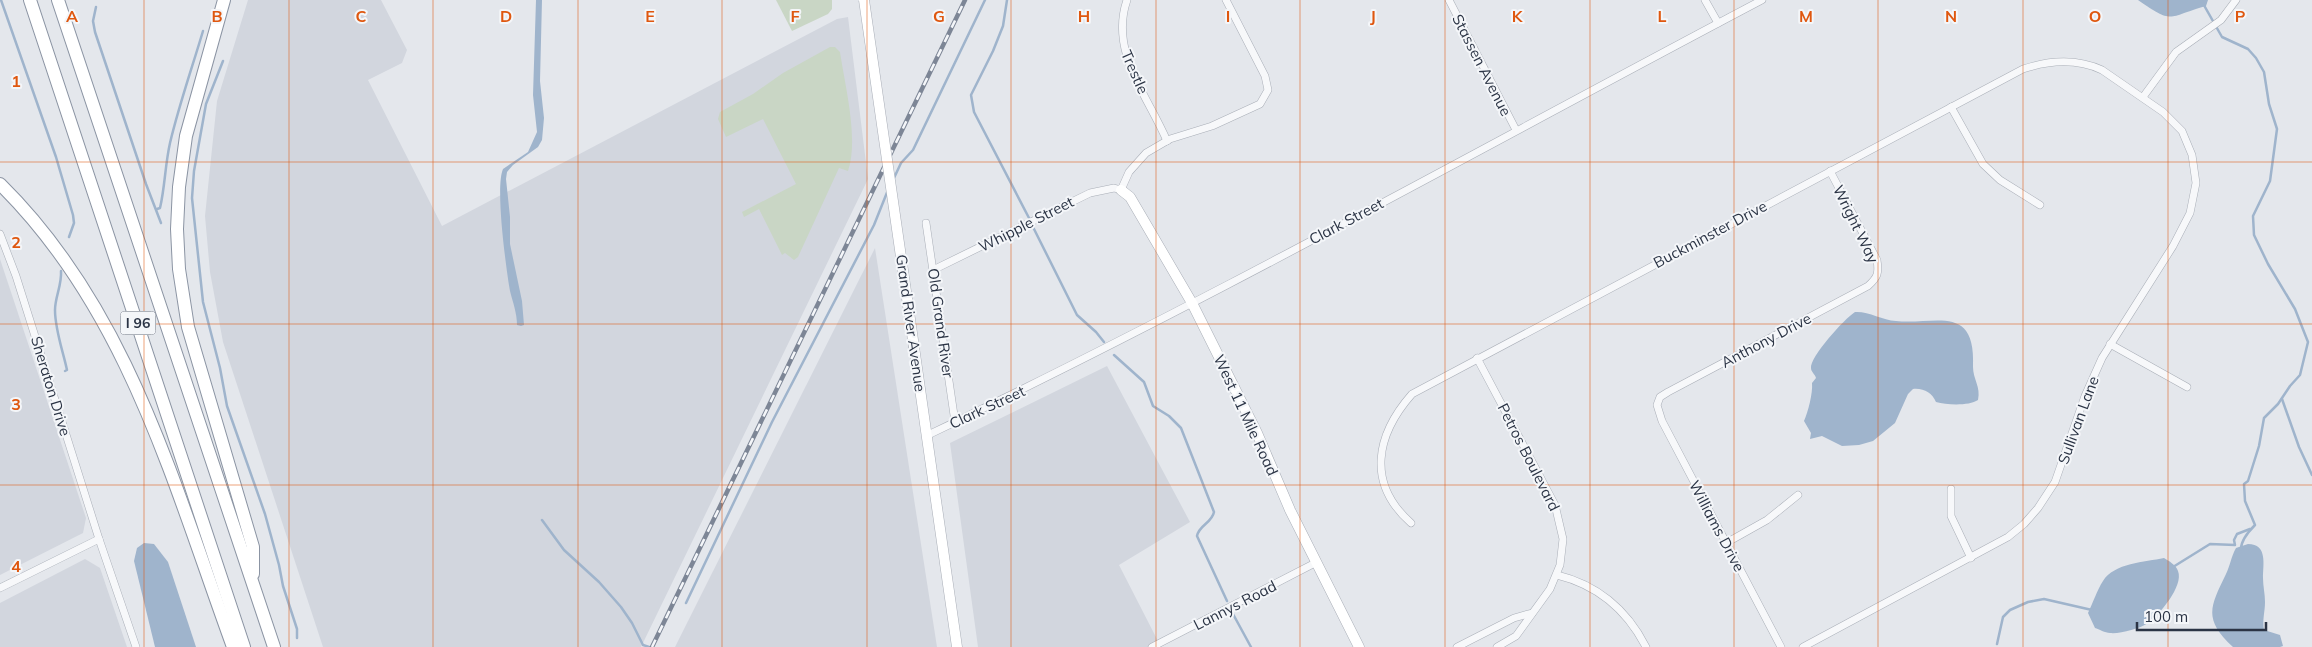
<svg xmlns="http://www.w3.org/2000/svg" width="2312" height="647" font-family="Mulish,sans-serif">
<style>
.built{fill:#d2d6de}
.green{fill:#c9d6c5}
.water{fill:#9fb4cc}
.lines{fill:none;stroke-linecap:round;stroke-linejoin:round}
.stream{stroke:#9fb4cc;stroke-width:2.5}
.street-casing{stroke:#a9aeb7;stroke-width:8}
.secondary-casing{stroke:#a9aeb7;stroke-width:11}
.highway-casing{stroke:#8b94a3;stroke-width:14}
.street{stroke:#f7f8fa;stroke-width:7}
.secondary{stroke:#fff;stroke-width:10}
.highway{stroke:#fff;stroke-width:12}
.rail-casing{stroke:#7d8696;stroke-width:4.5}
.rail{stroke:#f4f6f9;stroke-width:2.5;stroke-dasharray:8;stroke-linecap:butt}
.secondary-bridge-casing{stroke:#a9aeb7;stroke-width:11;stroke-linecap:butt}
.secondary-bridge{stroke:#fff;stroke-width:10}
.grid{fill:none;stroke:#df570f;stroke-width:1;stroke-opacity:0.55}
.labels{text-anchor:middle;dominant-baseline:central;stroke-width:4;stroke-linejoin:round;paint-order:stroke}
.shield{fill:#f4f6f9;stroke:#676e7b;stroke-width:1}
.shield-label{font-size:14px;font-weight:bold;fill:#2b3445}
.street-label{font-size:15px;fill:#2b3445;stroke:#f4f6f9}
.grid-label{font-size:16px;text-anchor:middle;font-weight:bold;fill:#df570f;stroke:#f4f6f9;stroke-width:4;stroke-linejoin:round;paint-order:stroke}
</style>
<rect width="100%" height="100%" fill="#e4e7ec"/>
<g class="built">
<polygon points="248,0 381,0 407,50 402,63 368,80 442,226 837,19 848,17 868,179 641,647 323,647 223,342 210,272 205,216 217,101"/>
<polygon points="875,248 937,647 675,647"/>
<polygon points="0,259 86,518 83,533 0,575"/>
<polygon points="1107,366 1190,522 1119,565 1161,647 978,647 950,443"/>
<polygon points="85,559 100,568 127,647 0,647 0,603"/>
</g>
<g class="green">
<polygon points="776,0 832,0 832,9 828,14 792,31"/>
<path d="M830,47H835L840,52C845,86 859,139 848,171L839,168L798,257L794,260L785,253L782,255L759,209L744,217L742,212L796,184L763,119L726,137L718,119L720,112L753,94L783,73Z"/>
</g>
<g class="water">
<path d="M536,0H542L540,81L544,118L542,140L538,147L513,165L507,172L506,179L510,217V244L522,301L524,325L521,326L517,325C517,313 513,303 510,291C506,268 495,187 503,169L528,152L537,132L533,95Z"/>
<path d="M2138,0H2208L2206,6C2167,17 2174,25 2138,0Z"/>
<path d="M1855,312C1868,311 1882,320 1896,321C1935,325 1976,303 1973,367C1973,379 1981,387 1978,400C1969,406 1947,405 1936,402C1932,393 1924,388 1913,389L1908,394L1895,423L1873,441L1859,445L1842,446L1822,436L1810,439L1811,433L1804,421C1808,412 1813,393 1812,383L1816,378C1815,374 1811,372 1811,368C1810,357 1844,319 1855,312Z"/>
<polygon points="144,543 154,544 168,562 196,647 155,647 134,561 137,548"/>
<path d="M2248,544C2268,544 2263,565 2263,578C2263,586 2265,594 2265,602C2265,612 2262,620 2264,630L2280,635L2283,646L2280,647H2233C2203,619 2210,607 2226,574C2230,566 2231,557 2236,548Z"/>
<path d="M2164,558C2169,561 2176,565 2178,571C2184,586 2159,615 2148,623C2139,629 2120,634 2110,633C2105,633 2099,629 2095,628L2088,613C2093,603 2097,590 2103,581C2114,563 2145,562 2164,558Z"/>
</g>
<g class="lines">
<g class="stream">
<polyline points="1,0 56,157 73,215 74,223 69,237"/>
<polyline points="1007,0 1003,26 993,51 971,95 974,112 1029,218"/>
<path d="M2201,0L2222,37L2248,49L2256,58L2264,72L2269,104L2277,129L2270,181L2253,216L2254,235L2268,264L2295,309L2308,342L2300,375L2290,386L2278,404L2264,418L2259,446L2248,481L2244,484L2245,501L2255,525C2249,531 2241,540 2241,549"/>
<polyline points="96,7 93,21 95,32 146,184 161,223"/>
<polyline points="223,61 206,104 194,171 192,198 203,302 220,368 227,406 265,514 279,565 283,586 297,629 297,638"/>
<polyline points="894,178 901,163 913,150 985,0"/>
<path d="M157,209L160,208C165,187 165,165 170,143C179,105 192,68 203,31"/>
<polyline points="1033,227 1077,315 1096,332 1104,342"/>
<path d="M61,271C62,285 55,297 55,310C55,330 63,351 67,370L65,371"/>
<path d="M1114,355L1144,382L1153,406L1169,416L1181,428L1214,512C1212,523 1199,525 1197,536L1227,601"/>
<polyline points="2282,399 2299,447 2312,475"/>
<polyline points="542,520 564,550 599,582 621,607 632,623 643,645 649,647"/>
<polyline points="2173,567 2210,544 2235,545 2234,540 2237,534 2250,529"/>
<polyline points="686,603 772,422 874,225 888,190"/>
<polyline points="1233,614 1251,647"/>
<polyline points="1997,644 2003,617 2010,610 2028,602 2044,599 2092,610"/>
</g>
<g class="street-casing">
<g id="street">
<path d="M1127,0C1109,52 1148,96 1167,141"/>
<polyline points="1449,0 1516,130"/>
<polyline points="1705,0 1718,23"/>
<polyline points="2143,97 2176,52 2221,20 2236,0"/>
<polyline points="1951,107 1983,164 2000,180 2040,205"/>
<polyline points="926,223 955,422"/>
<polyline points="0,234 16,276 99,539 136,647"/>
<polyline points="933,270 1090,193 1114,188 1121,190 1129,172 1146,153 1170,139 1212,126 1260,104 1268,90 1265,76 1226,0"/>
<polyline points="2110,344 2187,387"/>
<polyline points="1477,358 1555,505 1563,539 1560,565 1550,589 1516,636 1497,647"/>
<path d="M928,435C1211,300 1485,146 1762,0"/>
<polyline points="1951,489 1951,516 1971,558"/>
<path d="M1411,523C1366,483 1376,435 1412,394L2023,69C2050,60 2076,58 2102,70L2163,112L2182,131L2192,155L2196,183L2190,213L2173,246L2102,358L2085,396L2055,482L2038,508L2024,524L2008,537L1803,647"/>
<polyline points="1726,543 1767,520 1798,495"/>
<path d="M1557,575C1598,585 1627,610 1646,647"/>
<polyline points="0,588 99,539"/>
<polyline points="1152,647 1317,562"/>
<polyline points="1457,647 1514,618 1532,613"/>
<path d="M1781,647L1662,421L1657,405L1660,397L1668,392L1868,286C1878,277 1879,273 1877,260L1830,171"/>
</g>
</g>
<g class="secondary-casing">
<g id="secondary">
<polyline points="1121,190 1130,197 1192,303 1257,433 1290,510 1359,647"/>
<polyline points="914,347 957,647"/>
</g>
</g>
<g class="highway-casing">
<g id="highway">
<polyline points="30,0 244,647"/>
<polyline points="58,0 274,647"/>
<polyline points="224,0 186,136 179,187 177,229 179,269 188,327 253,547 253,574"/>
<path d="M0,184C128,310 173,483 233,647"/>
</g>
</g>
<use href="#street" class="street"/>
<use href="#secondary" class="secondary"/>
<use href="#highway" class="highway"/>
<g class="rail-casing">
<polyline id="rail" points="652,647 965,0"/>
</g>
<use href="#rail" class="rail"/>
<g class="secondary-bridge-casing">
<polyline id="secondary-bridge" points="864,0 914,347"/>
</g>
<use href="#secondary-bridge" class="secondary-bridge"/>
</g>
<path class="grid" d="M144,0V647M289,0V647M433,0V647M578,0V647M722,0V647M867,0V647M1011,0V647M1156,0V647M1300,0V647M1445,0V647M1590,0V647M1734,0V647M1878,0V647M2023,0V647M2168,0V647M0,162H2312M0,324H2312M0,485H2312"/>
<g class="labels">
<rect class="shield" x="120.5" y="311.5" width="35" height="23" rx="4"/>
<g class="shield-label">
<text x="138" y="323">I 96</text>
</g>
<g class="street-label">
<text transform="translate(1482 65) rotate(63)">Stassen Avenue</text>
<text transform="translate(1135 72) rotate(66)">Trestle</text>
<text transform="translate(1346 221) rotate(-28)">Clark Street</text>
<text transform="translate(1026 224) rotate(-27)">Whipple Street</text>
<text transform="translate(1856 224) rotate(64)">Wright Way</text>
<text transform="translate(1710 234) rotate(-28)">Buckminster Drive</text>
<text transform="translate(911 323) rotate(82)">Grand River Avenue</text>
<text transform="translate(941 323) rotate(82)">Old Grand River</text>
<text transform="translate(1766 340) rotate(-28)">Anthony Drive</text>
<text transform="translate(51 386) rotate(73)">Sheraton Drive</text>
<text transform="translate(987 407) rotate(-25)">Clark Street</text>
<text transform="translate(1246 415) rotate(65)">West 11 Mile Road</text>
<text transform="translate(2078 420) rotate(-70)">Sullivan Lane</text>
<text transform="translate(1529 457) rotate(63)">Petros Boulevard</text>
<text transform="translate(1717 526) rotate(62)">Williams Drive</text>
<text transform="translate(1235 605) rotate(-27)">Lannys Road</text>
</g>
</g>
<g class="grid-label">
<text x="72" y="22">A</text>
<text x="217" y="22">B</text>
<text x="361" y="22">C</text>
<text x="506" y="22">D</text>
<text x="650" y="22">E</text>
<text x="795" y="22">F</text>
<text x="939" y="22">G</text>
<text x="1084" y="22">H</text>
<text x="1228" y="22">I</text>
<text x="1373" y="22">J</text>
<text x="1517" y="22">K</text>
<text x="1662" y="22">L</text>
<text x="1806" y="22">M</text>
<text x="1951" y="22">N</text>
<text x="2095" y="22">O</text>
<text x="2240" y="22">P</text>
<text x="16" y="87">1</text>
<text x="16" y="248">2</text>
<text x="16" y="410">3</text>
<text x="16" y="572">4</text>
</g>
<path d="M2137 622v8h129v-8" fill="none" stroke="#2b3445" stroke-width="2.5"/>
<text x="2144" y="622" font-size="15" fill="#2b3445" stroke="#f4f6f9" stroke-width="4" paint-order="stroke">100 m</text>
</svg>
